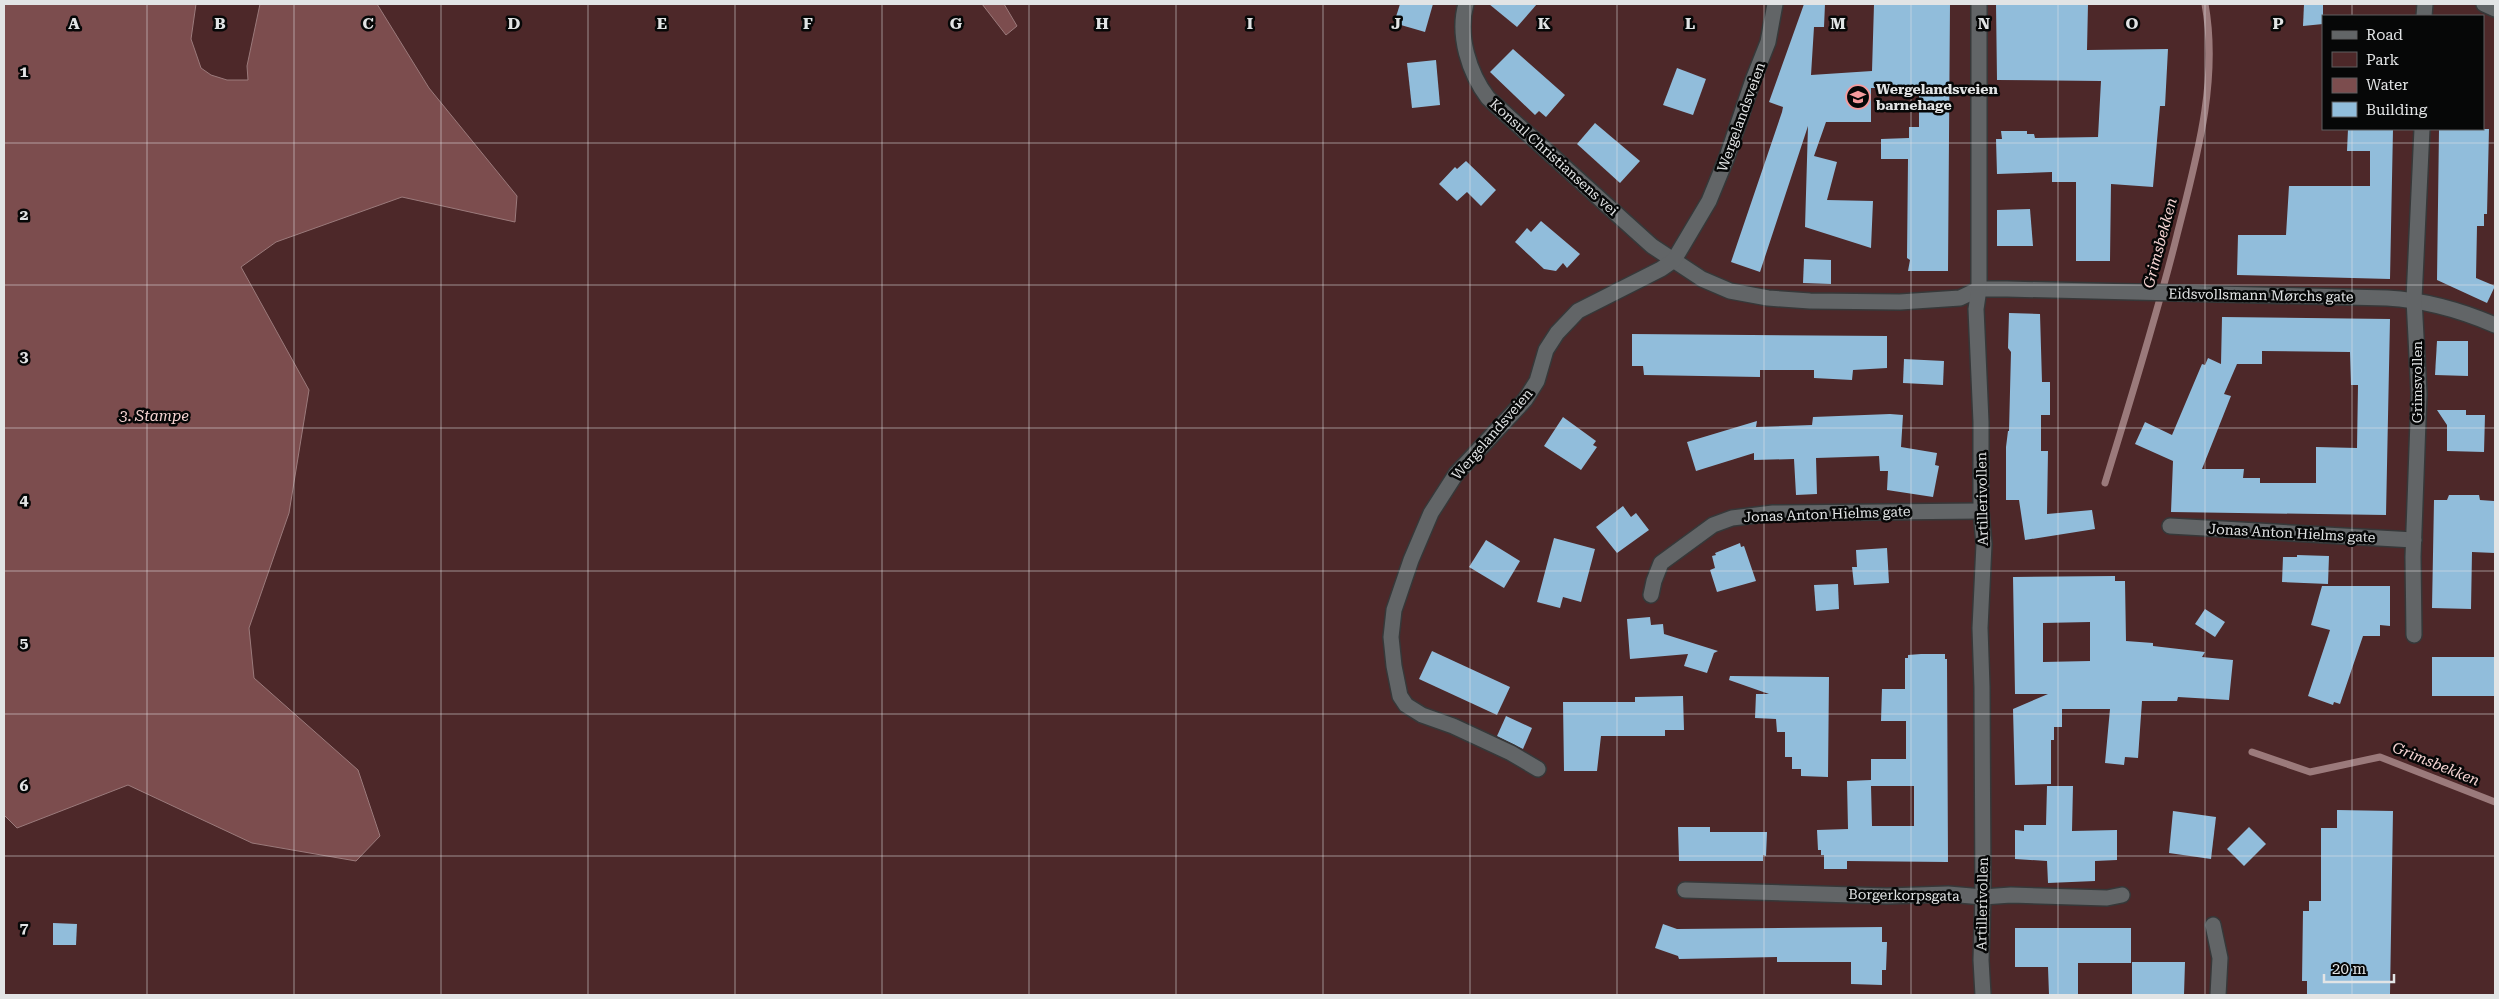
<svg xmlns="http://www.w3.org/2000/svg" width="2499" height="999" font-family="'Roboto Serif',serif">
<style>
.green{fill:#4d2829;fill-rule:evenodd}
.water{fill:#7c4d4e;stroke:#9b7a7b}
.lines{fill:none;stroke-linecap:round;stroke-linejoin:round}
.stream{stroke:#9b7a7b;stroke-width:7}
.building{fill:#91bddb;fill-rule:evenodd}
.street-casing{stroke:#363839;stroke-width:18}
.street{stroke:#626567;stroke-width:15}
.grid{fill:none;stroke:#e2e4e5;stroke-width:1;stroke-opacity:0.55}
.labels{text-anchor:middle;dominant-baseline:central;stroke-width:5;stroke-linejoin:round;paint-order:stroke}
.poi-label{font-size:14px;font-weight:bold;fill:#e2e4e5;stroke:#060707;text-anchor:start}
.street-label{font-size:14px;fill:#e2e4e5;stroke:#060707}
.water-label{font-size:15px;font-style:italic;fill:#f5d4d3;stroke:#060707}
.grid-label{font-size:16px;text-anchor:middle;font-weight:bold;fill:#e2e4e5;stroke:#060707;stroke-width:5;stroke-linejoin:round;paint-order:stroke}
</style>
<rect width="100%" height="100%" fill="#1a1c1e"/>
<path class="green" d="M4,4H2495V995H4ZM2323,16H2483V129H2323Z"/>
<g class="water">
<polygon points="4,4 196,4 191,39 201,68 211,75 227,80 248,80 247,66 260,4 377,4 429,88 517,196 515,222 402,197 276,242 241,267 309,390 289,513 249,628 254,678 358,770 380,836 356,861 252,843 128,785 17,828 4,815"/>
<polygon points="982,4 1004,4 1017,26 1006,35"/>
</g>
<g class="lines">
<g class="stream">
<path d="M2105,483C2130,401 2156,319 2177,235C2196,160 2219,81 2205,4"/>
<polyline points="2252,752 2310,772 2380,757 2495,802"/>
</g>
</g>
<g class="building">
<polygon points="1400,4 1433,4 1425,32 1394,23"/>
<polygon points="1489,4 1537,4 1517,27"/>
<polygon points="1804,4 1825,4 1824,27 1814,27 1811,75 1872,71 1874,4 1950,4 1948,271 1908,271 1910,260 1907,258 1908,159 1881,159 1881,139 1909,138 1909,127 1919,127 1919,88 1871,88 1871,122 1826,122 1814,156 1837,162 1827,200 1873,201 1871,248 1805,227 1808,126 1760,272 1731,262 1782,112 1783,107 1769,102"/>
<polygon points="1996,4 2088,4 2087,50 2168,49 2165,106 2160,106 2153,187 2111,184 2110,261 2076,261 2076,182 2052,182 2052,172 1997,174 1996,139 2002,139 2001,131 2027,131 2027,134 2034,134 2035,138 2098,137 2101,81 1997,80"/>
<polygon points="2304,4 2323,4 2323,24 2303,26"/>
<polygon points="1513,49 1565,95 1546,117 1539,111 1535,115 1490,72"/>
<polygon points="1436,60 1440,105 1412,108 1407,63"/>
<polygon points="1677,68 1706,79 1693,115 1663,105"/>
<polygon points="1595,123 1640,161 1620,183 1577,144"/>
<polygon points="2348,129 2393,129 2390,279 2237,275 2238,235 2286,235 2289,186 2370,186 2370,151 2347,151"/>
<polygon points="2439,129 2489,129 2487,214 2484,214 2484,226 2477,226 2476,278 2495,286 2487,303 2437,280"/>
<polygon points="1466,161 1496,190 1481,206 1467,192 1457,201 1439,184 1455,167 1457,169"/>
<polygon points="2030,209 2033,246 1997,246 1997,210"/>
<polygon points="1541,221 1580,254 1567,268 1563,263 1556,271 1544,269 1515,242 1527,228 1531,232"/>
<polygon points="1804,259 1831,260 1831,284 1803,283"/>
<polygon points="2009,313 2040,314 2042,382 2050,382 2050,415 2041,415 2041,451 2048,451 2047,514 2092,510 2095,529 2025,540 2019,500 2006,500 2006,447 2008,431 2009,431 2011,352 2008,348"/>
<path d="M2222,317L2390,319L2386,515L2171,512L2173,461L2135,444L2145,422L2172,435L2202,364L2205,365L2208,358L2221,364ZM2262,351L2350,352L2351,385H2358L2357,448L2316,447V483H2260V478H2243L2244,469H2202L2231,396L2224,394L2237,364H2262Z"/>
<polygon points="1632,334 1887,336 1887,368 1853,370 1852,380 1814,378 1814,370 1760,370 1760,377 1644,375 1643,366 1632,366"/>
<polygon points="2437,341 2468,341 2468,376 2435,375"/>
<polygon points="1904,359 1944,361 1943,385 1903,383"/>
<polygon points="2437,410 2466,410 2466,415 2485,415 2484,452 2447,451 2447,425"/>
<polygon points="1890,414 1903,415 1901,447 1937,453 1935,465 1939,466 1933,497 1887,490 1888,471 1880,471 1879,456 1816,458 1817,494 1796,495 1794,459 1754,460 1754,453 1696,471 1687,442 1757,421 1756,427 1812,425 1813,417"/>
<polygon points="1563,417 1596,441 1593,445 1597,447 1581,470 1544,446"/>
<polygon points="2449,495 2479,495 2480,500 2494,501 2495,553 2472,552 2471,609 2432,608 2434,500 2447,500"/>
<polygon points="1623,506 1631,517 1636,513 1649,530 1617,553 1596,527"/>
<polygon points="1554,538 1595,549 1581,602 1563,597 1560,608 1537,602"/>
<polygon points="1486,540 1520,561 1504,588 1469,567"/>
<polygon points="1740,543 1741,547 1744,546 1756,581 1717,592 1710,570 1715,568 1712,556 1716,555 1715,553"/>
<polygon points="1887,548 1889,583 1854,585 1852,567 1857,567 1856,550"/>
<polygon points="2297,555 2329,556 2328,584 2282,582 2283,557 2297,557"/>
<path d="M2115,576V581H2125L2126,641L2153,643V646L2205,652L2202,657L2233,660L2229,700L2178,697L2177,701H2142L2138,758L2125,757L2124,765L2105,763L2110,709H2062V727H2054V740H2051V784L2015,785L2013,709L2048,694H2015L2013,577ZM2090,622V661L2043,662V623Z"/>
<polygon points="1838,584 1839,609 1816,611 1814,585"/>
<polygon points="2322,586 2390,586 2390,626 2380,625 2380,636 2363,636 2340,704 2334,702 2333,705 2308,696 2330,630 2311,625"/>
<polygon points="2205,609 2225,622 2215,637 2195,624"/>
<polygon points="1650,617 1651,625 1663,624 1664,634 1718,651 1714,653 1707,673 1684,666 1688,654 1630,659 1627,619"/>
<polygon points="1432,651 1510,687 1497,715 1419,679"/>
<path d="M1921,654H1945V659H1947L1948,862L1847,861V869H1824V855H1821V850H1818L1817,830L1848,829L1847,781L1871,780V759H1906V721H1881L1882,689H1905V658H1908V655ZM1871,786H1914V826H1872Z"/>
<rect x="2432" y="657" width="63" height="39"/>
<polygon points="1730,676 1829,677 1828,777 1801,776 1801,769 1792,769 1792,757 1785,757 1785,732 1777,732 1776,719 1755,718 1756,694 1769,694 1729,680"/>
<polygon points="1683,696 1684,730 1665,730 1665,736 1601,736 1597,771 1564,771 1563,702 1635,702 1635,697"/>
<polygon points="1506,716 1532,728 1523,749 1497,736"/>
<polygon points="2047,786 2073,786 2072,831 2117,830 2117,860 2095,861 2095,881 2048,883 2047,861 2015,859 2015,830 2024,831 2024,825 2046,825"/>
<polygon points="2337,810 2393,811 2390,994 2307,995 2307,981 2302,981 2303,911 2309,911 2309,901 2321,901 2321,828 2337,828"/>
<polygon points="2173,811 2216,817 2211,859 2169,853"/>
<polygon points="1678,827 1710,827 1710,832 1767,832 1766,856 1763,855 1763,861 1679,861"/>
<polygon points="2249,827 2266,844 2244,866 2227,849"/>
<polygon points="53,923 77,924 76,945 53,945"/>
<polygon points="1663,924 1677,929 1882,927 1882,942 1887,942 1886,970 1882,970 1882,985 1851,984 1851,962 1777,962 1777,957 1679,959 1678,956 1655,948"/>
<polygon points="2015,928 2131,928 2131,963 2078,963 2078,995 2049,995 2048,967 2015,967"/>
<polygon points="2132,962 2185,962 2184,995 2132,995"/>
</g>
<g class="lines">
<g class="street-casing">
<g id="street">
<path d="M1466,4C1457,35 1469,73 1488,98L1652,246L1702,279L1730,291L1768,298L1810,301L1900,302L1960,298L1979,289H2007L2387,298C2425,300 2460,310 2495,325"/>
<polyline points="1979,4 1979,289 1976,309 1981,422 1981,511 1984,544 1980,628 1982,687 1983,897 1981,960 1983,995"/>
<polyline points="2484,4 2495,9"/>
<polyline points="2424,16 2425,4"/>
<polyline points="2170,526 2414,540"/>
<polyline points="1651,595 1654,581 1661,563 1713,525 1732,518 1773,513 1981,511"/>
<polyline points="2414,635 2413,557 2419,394 2414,299 2422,129"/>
<polyline points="1538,769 1511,753 1453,726 1422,715 1406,705 1400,696 1394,666 1391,637 1394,610 1411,560 1431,513 1456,474 1525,400 1537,381 1546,350 1557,333 1578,311 1661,269 1674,260 1709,201 1727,157 1753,80 1768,42 1775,4"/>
<polyline points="1685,890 1887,896 1948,894 1983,897 2011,895 2107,898 2122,895"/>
<polyline points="2213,925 2220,958 2218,995"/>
</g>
</g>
<use href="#street" class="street"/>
</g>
<path class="grid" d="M147,4V995M294,4V995M441,4V995M588,4V995M735,4V995M882,4V995M1029,4V995M1176,4V995M1323,4V995M1470,4V995M1617,4V995M1764,4V995M1911,4V995M2058,4V995M2205,4V995M2352,4V16M2352,129V995M4,143H2495M4,285H2495M4,428H2495M4,571H2495M4,714H2495M4,856H2495"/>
<defs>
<g id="school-ring" transform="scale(1.25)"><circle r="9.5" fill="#060707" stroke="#f59b9d" stroke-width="1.5"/><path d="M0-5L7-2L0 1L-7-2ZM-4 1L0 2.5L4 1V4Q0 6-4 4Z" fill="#f59b9d"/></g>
</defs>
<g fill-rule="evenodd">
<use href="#school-ring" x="1858" y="97"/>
</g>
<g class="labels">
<g class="poi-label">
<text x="1876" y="89">Wergelandsveien<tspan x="1876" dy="16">barnehage</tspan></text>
</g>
<g class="street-label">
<text transform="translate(1741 117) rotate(-70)">Wergelandsveien</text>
<text transform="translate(1554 157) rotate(42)">Konsul Christiansens vei</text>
<text transform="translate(2261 295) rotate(1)">Eidsvollsmann Mørchs gate</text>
<text transform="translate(2417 382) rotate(-90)">Grimsvollen</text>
<text transform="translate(1492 434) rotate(-49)">Wergelandsveien</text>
<text transform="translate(1982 499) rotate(-91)">Artillerivollen</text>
<text transform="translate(1827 514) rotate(-2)">Jonas Anton Hielms gate</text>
<text transform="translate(2292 533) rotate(3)">Jonas Anton Hielms gate</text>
<text transform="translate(1904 895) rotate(1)">Borgerkorpsgata</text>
<text transform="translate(1982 904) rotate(-89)">Artillerivollen</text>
</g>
<g class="water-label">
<text transform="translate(2160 243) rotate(-75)">Grimsbekken</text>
<text x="154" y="416">3. Stampe</text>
<text transform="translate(2436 764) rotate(22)">Grimsbekken</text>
</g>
</g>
<g class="grid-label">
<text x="74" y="29">A</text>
<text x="220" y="29">B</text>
<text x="368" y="29">C</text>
<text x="514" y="29">D</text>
<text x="662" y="29">E</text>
<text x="808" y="29">F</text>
<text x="956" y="29">G</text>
<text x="1102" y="29">H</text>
<text x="1250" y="29">I</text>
<text x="1396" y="29">J</text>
<text x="1544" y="29">K</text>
<text x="1690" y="29">L</text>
<text x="1838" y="29">M</text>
<text x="1984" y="29">N</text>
<text x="2132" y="29">O</text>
<text x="2278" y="29">P</text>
<text x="24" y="77">1</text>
<text x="24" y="220">2</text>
<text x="24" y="362">3</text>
<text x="24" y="505">4</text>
<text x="24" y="648">5</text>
<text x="24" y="791">6</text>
<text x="24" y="933">7</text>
</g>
<rect width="2499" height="999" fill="none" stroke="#e2e4e5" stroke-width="10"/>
<rect x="2322" y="15" width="162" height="115" fill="#060707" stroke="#5e5f60"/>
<rect x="2332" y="31" width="25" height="8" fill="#626567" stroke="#5e5f60"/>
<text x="2366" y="40" font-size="15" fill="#e2e4e5">Road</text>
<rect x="2332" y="52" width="25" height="15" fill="#4d2829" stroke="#5e5f60"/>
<text x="2366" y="65" font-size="15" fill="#e2e4e5">Park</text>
<rect x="2332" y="78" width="25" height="15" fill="#7c4d4e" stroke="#5e5f60"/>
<text x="2366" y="90" font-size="15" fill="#e2e4e5">Water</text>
<rect x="2332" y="102" width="25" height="15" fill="#91bddb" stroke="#5e5f60"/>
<text x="2366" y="115" font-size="15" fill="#e2e4e5">Building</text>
<path d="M2324 974v8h70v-8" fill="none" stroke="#e2e4e5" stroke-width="2.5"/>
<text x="2332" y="974" font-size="15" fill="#e2e4e5" stroke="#060707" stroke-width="4" paint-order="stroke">20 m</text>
</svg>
